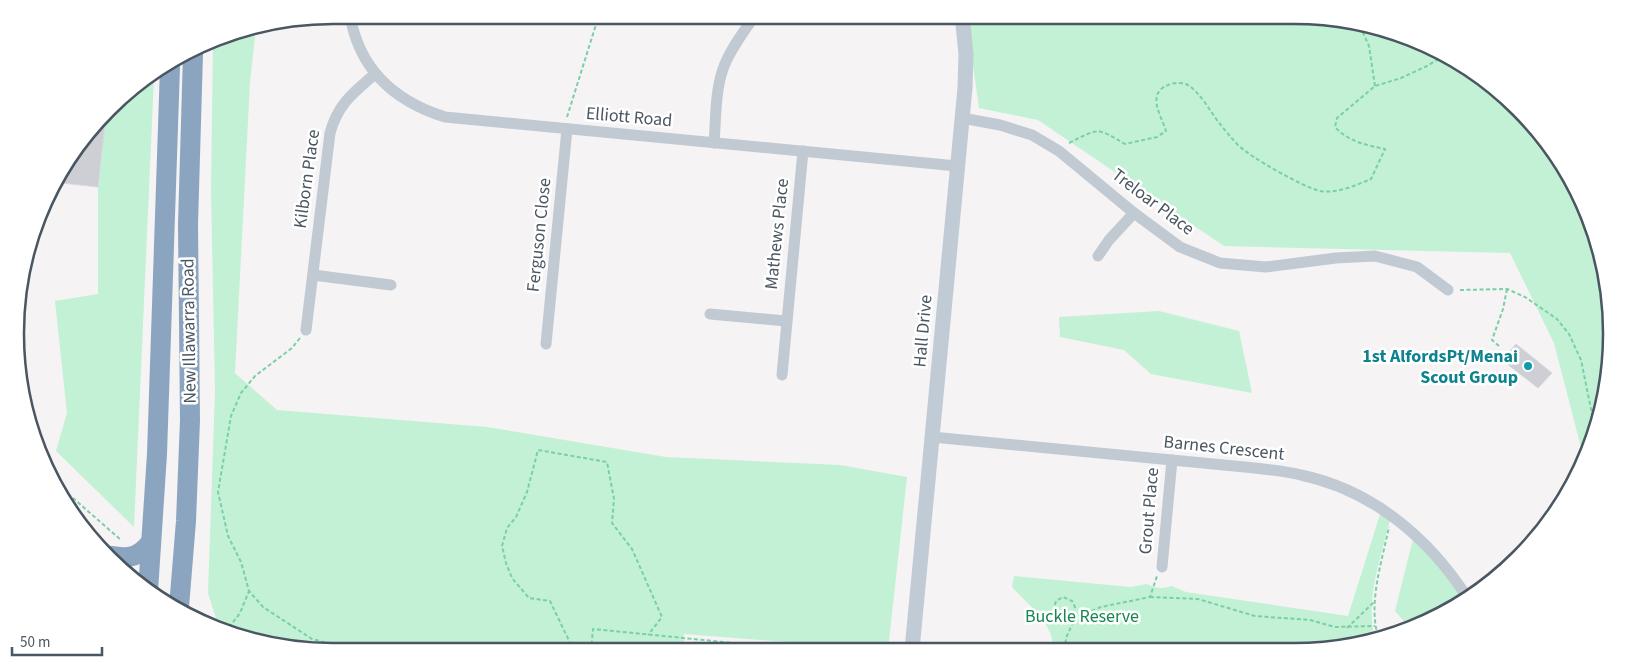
<svg xmlns="http://www.w3.org/2000/svg" width="1627" height="667" font-family="'Source Sans 3',sans-serif">
<style>
.education{fill:#e6e4e5}
.green{fill:#c3f1d5}
.lines{fill:none;stroke-linecap:round;stroke-linejoin:round}
.stream{stroke:#90daee;stroke-width:4}
.building{fill:#cdcfd5;stroke:#d7d9de}
.path{stroke:#7ad0a6;stroke-width:2;stroke-dasharray:4 2.5;stroke-linecap:butt}
.street{stroke:#c1cad2;stroke-width:11}
.secondary{stroke:#c1cbd6;stroke-width:15}
.highway{stroke:#8ba5c1;stroke-width:20}
.culture-dot{fill:#0f9aa8;stroke:#fff;stroke-width:2}
.labels{text-anchor:middle;dominant-baseline:central;stroke-width:5;stroke-linejoin:round;paint-order:stroke}
.street-label{font-size:18px;fill:#4a5661;stroke:#fff}
.culture-label{font-size:18px;font-weight:bold;fill:#0d838f;stroke:#fff;text-anchor:end}
.park-label{font-size:18px;fill:#17864f;stroke:#fff}
.rim{fill:none;stroke:#4a5661;stroke-width:2.5}
</style>
<rect width="100%" height="100%" fill="#f5f3f3"/>
<polygon class="education" points="600,634 770,651 599,651"/>
<g class="green">
<polygon points="966,15 1294,15 1396,32 1503,94 1579,192 1611,312 1595,436 1584,459 1554,343 1510,253 1224,246 1038,120 979,108"/>
<polygon points="256,28 250,82 235,373 277,410 487,427 666,457 840,465 907,477 888,650 684,634 683,651 334,652 231,635 219,628 208,593 215,391 211,190 213,43 231,32"/>
<polygon points="154,76 134,527 56,451 67,413 55,301 98,294 98,187 106,115 124,94"/>
<polygon points="1159,311 1239,331 1252,393 1151,374 1124,350 1060,337 1059,317"/>
<path d="M1382,508L1391,515C1383,551 1364,601 1375,637L1335,649L1053,650C1055,624 1028,605 1012,587L1014,576L1131,587L1147,584C1155,589 1163,589 1172,586L1186,592L1348,616Z"/>
<path d="M1414,535L1466,596C1453,613 1429,621 1409,627L1395,611Z"/>
</g>
<g class="lines">
<g class="stream">
<polyline points="1392,31 1400,34"/>
<polyline points="1481,81 1485,85 1495,89"/>
</g>
</g>
<g class="building">
<polygon points="106,115 98,187 62,183 64,166"/>
<polygon points="1516,344 1552,373 1538,388 1502,360"/>
</g>
<g class="lines">
<g class="path">
<polyline points="1360,26 1369,46 1375,86"/>
<polyline points="567,117 599,15"/>
<path d="M1069,143C1099,128 1096,127 1125,144L1157,137L1166,131C1161,115 1146,94 1168,85C1172,83 1181,82 1186,84C1199,90 1211,113 1220,124C1226,131 1231,138 1238,145C1250,157 1303,187 1320,191C1336,194 1357,185 1371,179L1385,149C1366,145 1349,142 1335,127L1337,118L1375,86L1401,78L1427,66L1440,58"/>
<polyline points="1460,290 1507,289 1525,297 1557,319 1569,334 1581,360 1592,414 1595,436"/>
<polyline points="300,338 292,348 255,376 241,393 231,416 218,492 228,536 241,562 249,591 263,607 312,639 361,652"/>
<polyline points="1499,346 1492,340 1503,309 1507,289"/>
<polyline points="58,485 121,540"/>
<polyline points="1150,597 1198,599 1255,616 1310,620 1335,627 1375,626"/>
<polyline points="194,612 203,620"/>
<polyline points="1072,614 1065,617 1058,615 1054,608 1056,601 1063,597 1072,601 1075,607 1072,614 1075,618"/>
<polyline points="1347,628 1374,602"/>
<polyline points="224,631 227,630 240,613 249,591"/>
<path d="M1378,636C1368,603 1382,561 1389,527"/>
<polyline points="1065,650 1066,638 1075,618 1101,607 1150,597 1157,576"/>
<polyline points="574,651 550,601 529,598 512,578 506,563 502,546 507,528 516,517 527,492 538,450 607,462 614,499 612,523 632,549 662,617 648,635"/>
<polyline points="581,651 590,648"/>
<polyline points="591,651 593,629 814,651"/>
</g>
<g class="street">
<path d="M350,15C359,69 394,101 445,117L957,166"/>
<polyline points="962,118 1000,125 1032,135 1059,151 1134,213 1180,247 1220,263 1266,267 1336,258 1375,256 1417,267 1448,290"/>
<path d="M714,143C716,119 715,92 723,69C730,49 744,32 755,15"/>
<polyline points="1098,256 1109,240 1134,213"/>
<polyline points="313,275 391,285"/>
<polyline points="710,314 786,321"/>
<path d="M306,330L330,133C338,104 353,93 375,74"/>
<polyline points="546,344 567,129"/>
<polyline points="782,375 803,151"/>
<path d="M932,437L1255,468C1270,470 1286,471 1301,475C1372,490 1428,537 1467,597"/>
<polyline points="1162,567 1172,460"/>
</g>
<polyline class="secondary" points="912,650 965,88 966,54 962,15"/>
<g class="highway">
<path d="M111,556C130,559 139,557 151,542"/>
<polyline points="148,591 157,454 170,67"/>
<polyline points="179,607 186,521 190,420 188,224 193,54"/>
</g>
</g>
<circle class="culture-dot" cx="1528" cy="366" r="5"/>
<g class="labels">
<g class="street-label">
<text transform="translate(629 117) rotate(5)">Elliott Road</text>
<text transform="translate(307 179) rotate(-82)">Kilborn Place</text>
<text transform="translate(1153 202) rotate(37)">Treloar Place</text>
<text transform="translate(777 234) rotate(-84)">Mathews Place</text>
<text transform="translate(539 235) rotate(-84)">Ferguson Close</text>
<text transform="translate(189 331) rotate(-91)">New Illawarra Road</text>
<text transform="translate(923 331) rotate(-85)">Hall Drive</text>
<text transform="translate(1224 448) rotate(6)">Barnes Crescent</text>
<text transform="translate(1149 511) rotate(-85)">Grout Place</text>
</g>
<g class="culture-label">
<text x="1518" y="356">1st AlfordsPt/Menai<tspan x="1518" dy="21">Scout Group</tspan></text>
</g>
<g class="park-label">
<text x="1082" y="616">Buckle Reserve</text>
</g>
</g>
<path d="M0 0H1627V667H0ZM333 24H1294A309 309 0 0 1 1603 333V334A309 309 0 0 1 1294 643H333A309 309 0 0 1 24 334V333A309 309 0 0 1 333 24Z" fill="#fff" fill-rule="evenodd"/>
<path class="rim" d="M333 24H1294A309 309 0 0 1 1603 333V334A309 309 0 0 1 1294 643H333A309 309 0 0 1 24 334V333A309 309 0 0 1 333 24Z"/>
<path d="M12 647v8h90v-8" fill="none" stroke="#4a5661" stroke-width="2.5"/>
<text x="20" y="647" font-size="15" fill="#4a5661" stroke="#ffffff" stroke-width="4" paint-order="stroke">50 m</text>
</svg>
